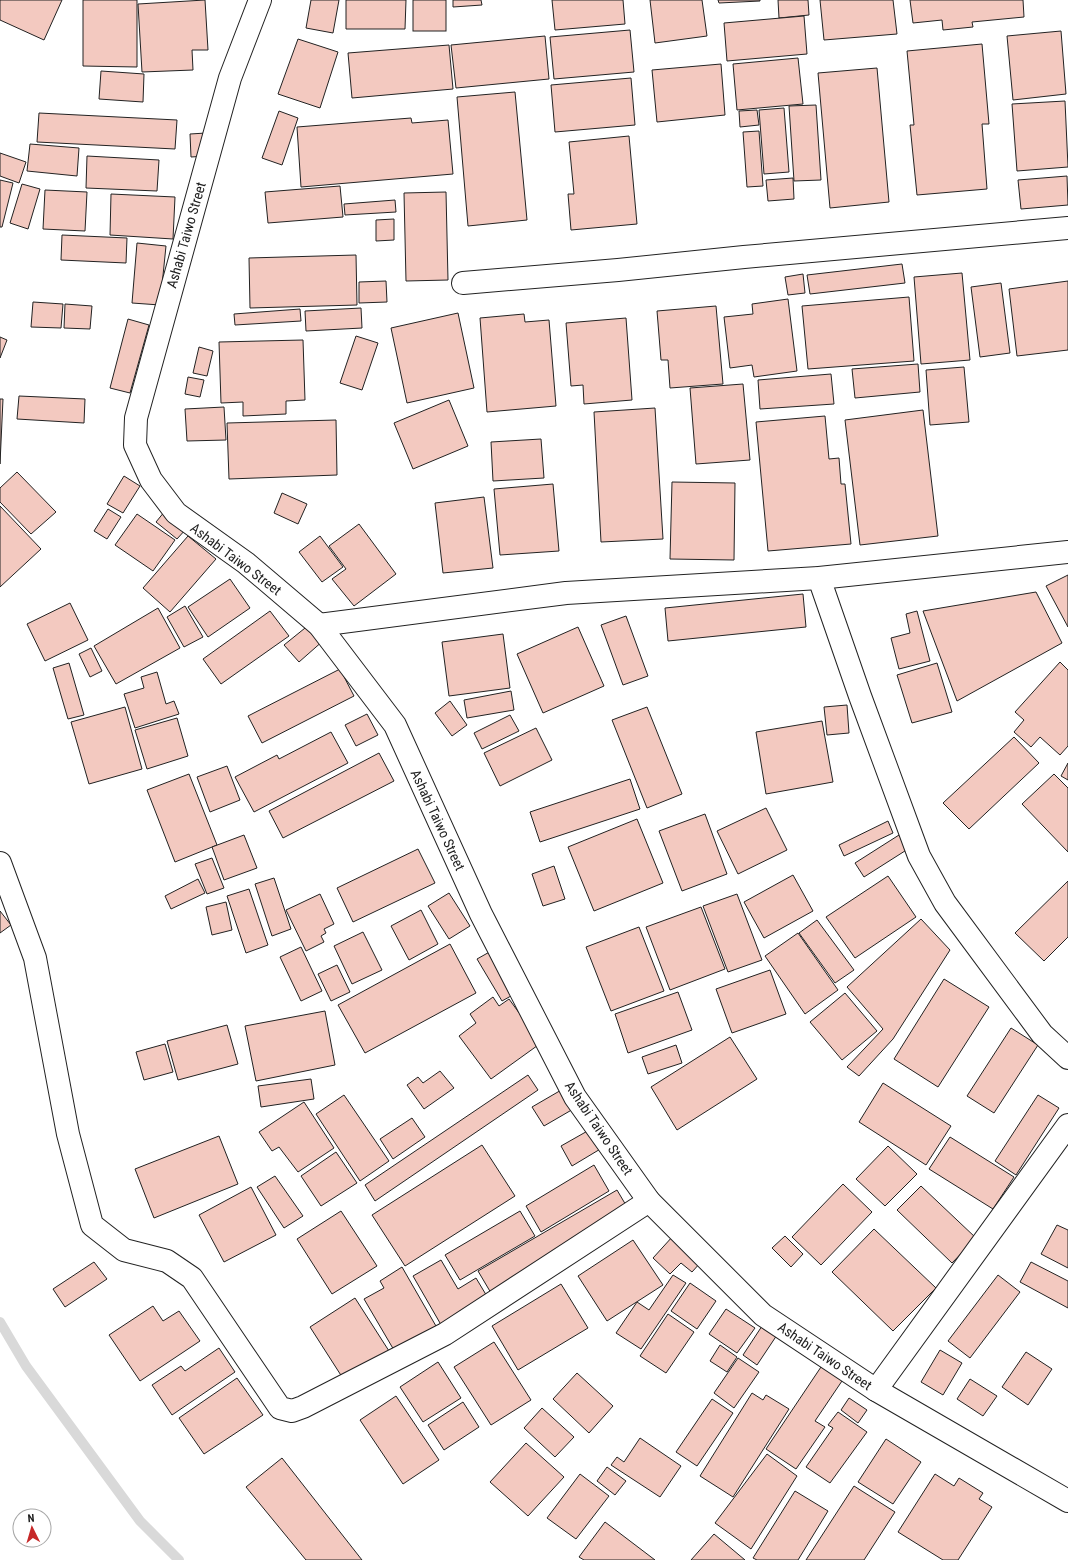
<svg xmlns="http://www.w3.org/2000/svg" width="1068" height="1560" font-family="'Roboto Condensed',sans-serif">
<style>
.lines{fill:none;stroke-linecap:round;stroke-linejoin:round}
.stream{stroke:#d9d9d9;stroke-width:10}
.building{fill:#f3c9c0;stroke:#222}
.minor-casing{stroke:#222;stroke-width:24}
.minor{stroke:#fff;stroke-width:22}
.labels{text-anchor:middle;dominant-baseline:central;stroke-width:3;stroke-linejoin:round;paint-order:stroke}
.street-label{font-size:14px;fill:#222;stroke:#fff}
</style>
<rect width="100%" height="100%" fill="#fff"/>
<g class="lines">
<polyline class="stream" points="0,1322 26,1366 140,1521 179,1560"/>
</g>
<g class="building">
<polygon points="0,0 62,0 44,40 0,20"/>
<polygon points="83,0 137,0 137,67 83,66"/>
<polygon points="205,0 208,50 192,50 193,70 142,72 138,4"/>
<polygon points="311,0 339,0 333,33 306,28"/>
<polygon points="346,0 406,0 405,29 346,29"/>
<rect x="413" y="0" width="33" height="31"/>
<polygon points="453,0 481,0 482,5 453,7"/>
<polygon points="552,0 623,0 625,24 555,30"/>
<polygon points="650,0 702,0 707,36 655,43"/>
<polygon points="718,0 760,0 760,1 719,3"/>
<polygon points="778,0 808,0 809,15 779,18"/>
<polygon points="820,0 893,0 897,34 824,40"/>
<polygon points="910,0 1023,0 1024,17 972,22 973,27 943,30 942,20 913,23"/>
<polygon points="804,16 807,54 727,61 724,23"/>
<polygon points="630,30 634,72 554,79 550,37"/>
<polygon points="1061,31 1066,94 1013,100 1007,36"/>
<polygon points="545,36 549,79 456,88 451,45"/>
<polygon points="298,39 338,52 320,108 278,94"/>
<polygon points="982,44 989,124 982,124 987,189 917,195 910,125 914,125 907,51"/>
<polygon points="449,45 453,89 352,98 348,53"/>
<polygon points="798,58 803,104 737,110 733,64"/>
<polygon points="721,64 725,115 657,122 652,70"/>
<polygon points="877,68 889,202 830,208 818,73"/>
<polygon points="101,71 144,74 143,102 99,99"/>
<polygon points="631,78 635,125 555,132 551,85"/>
<polygon points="515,92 527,220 468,226 457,97"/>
<polygon points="1065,101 1068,167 1017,171 1012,104"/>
<polygon points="816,105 821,180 794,181 789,106"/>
<polygon points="784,108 789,172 764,174 759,110"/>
<polygon points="757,110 759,125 740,127 739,111"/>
<polygon points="279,111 298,118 282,165 262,158"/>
<polygon points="39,113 177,120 175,149 37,142"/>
<polygon points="411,118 412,123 448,120 453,174 301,187 297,127"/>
<polygon points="759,131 763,186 747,187 743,132"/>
<polygon points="206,133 207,156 191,157 190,134"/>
<polygon points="629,136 637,224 571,230 568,194 574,194 569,142"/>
<polygon points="30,144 79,148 77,176 27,171"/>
<polygon points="0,153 26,162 19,183 0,176"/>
<polygon points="87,156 159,160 157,191 86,188"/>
<polygon points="1067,176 1068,205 1021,209 1018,180"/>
<polygon points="793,178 794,199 768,201 766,180"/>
<polygon points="0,180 13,183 2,227 0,227"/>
<polygon points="22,184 40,189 28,229 10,223"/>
<polygon points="340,186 343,217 268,223 265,192"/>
<polygon points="45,190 87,192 85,231 43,229"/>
<polygon points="446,192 448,280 406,281 404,193"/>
<polygon points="111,194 175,197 173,239 110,235"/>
<polygon points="395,200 396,212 345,215 344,204"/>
<polygon points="394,219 394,240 376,241 376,220"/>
<polygon points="62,235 127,238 126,263 61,260"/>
<polygon points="137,243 166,246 160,305 132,303"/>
<polygon points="356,255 357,305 250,308 249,258"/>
<polygon points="902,264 905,283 810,294 807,275"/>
<polygon points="962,273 970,360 921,364 914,277"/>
<polygon points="803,274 805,293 788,295 785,277"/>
<polygon points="386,281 387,302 359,303 359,282"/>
<polygon points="1068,281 1068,350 1017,356 1009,289"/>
<polygon points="1001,283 1010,353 980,357 971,287"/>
<polygon points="909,297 914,361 808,369 802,306"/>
<polygon points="788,299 797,371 754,377 752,365 730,368 724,317 753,314 752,304"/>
<polygon points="33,302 63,304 61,328 31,327"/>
<polygon points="65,304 92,306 90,329 64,328"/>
<polygon points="716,306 723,384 670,388 668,360 661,360 657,311"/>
<polygon points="361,308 362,328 306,331 305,311"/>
<polygon points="300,309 301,321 235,325 234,314"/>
<polygon points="458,313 474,388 407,403 391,328"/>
<polygon points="524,314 525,322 549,320 556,406 487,412 480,318"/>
<polygon points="626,318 632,400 584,404 583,385 571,386 566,323"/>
<polygon points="128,319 149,325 130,393 110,388"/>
<polygon points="356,336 378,343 362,390 340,383"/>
<polygon points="0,337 7,340 0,358"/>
<polygon points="303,340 305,400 286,401 286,414 243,416 243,402 221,403 219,342"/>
<polygon points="199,347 213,351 207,376 193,373"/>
<polygon points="918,364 920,392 855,398 852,369"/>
<polygon points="964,367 969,422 930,425 926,370"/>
<polygon points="831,374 834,404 760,409 758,380"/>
<polygon points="188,377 204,380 200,397 185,394"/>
<polygon points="743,384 750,460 696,464 690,388"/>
<polygon points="19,396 85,399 84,423 17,419"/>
<polygon points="0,399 3,399 0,464"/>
<polygon points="449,400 468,446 413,469 394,423"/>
<polygon points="224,407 226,440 187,441 185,409"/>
<polygon points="655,408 663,539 601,542 594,412"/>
<polygon points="923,410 938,536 860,545 845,420"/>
<polygon points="825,416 829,459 839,458 841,484 845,484 851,544 768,551 756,422"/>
<polygon points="336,420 337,475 229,479 227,423"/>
<polygon points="541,439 544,478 493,481 491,442"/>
<polygon points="17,472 56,512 31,534 0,502 0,488"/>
<polygon points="124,476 140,486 123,513 107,504"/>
<polygon points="672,482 735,483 734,560 670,559"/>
<polygon points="553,484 559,551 500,555 494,489"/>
<polygon points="282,493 307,504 298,524 274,513"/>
<polygon points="484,497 493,568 443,573 435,503"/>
<polygon points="0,506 41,549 0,587"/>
<polygon points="108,509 121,517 107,539 94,531"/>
<polygon points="165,511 186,529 177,539 156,522"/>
<polygon points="137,514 175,540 153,571 115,545"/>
<polygon points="359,524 396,574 354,606 332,579 346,569 329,546"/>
<polygon points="188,536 216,559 170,612 143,588"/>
<polygon points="320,536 343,567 322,582 299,552"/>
<polygon points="1068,575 1068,627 1046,586"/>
<polygon points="230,579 250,608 208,637 188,607"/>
<polygon points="1036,592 1062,643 957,701 923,611"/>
<polygon points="803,594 806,627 668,641 665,608"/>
<polygon points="70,603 88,640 45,661 27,624"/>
<polygon points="185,606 203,637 184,647 167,617"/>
<polygon points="158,608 180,648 116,684 94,646"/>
<polygon points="270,611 289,636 221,684 203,659"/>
<polygon points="917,611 930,661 899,669 891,638 910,633 906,614"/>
<polygon points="626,616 648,676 623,685 601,625"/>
<polygon points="310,624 324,640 299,662 284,645"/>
<polygon points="578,627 604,686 543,713 517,654"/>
<polygon points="503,634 510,688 449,696 442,642"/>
<polygon points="91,648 102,671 90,677 79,654"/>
<polygon points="1060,662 1068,670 1068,746 1060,755 1040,737 1031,747 1014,732 1024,720 1015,712"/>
<polygon points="69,663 84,715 68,719 53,668"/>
<polygon points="937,663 952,712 912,723 897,675"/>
<polygon points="340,669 354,696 262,743 248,716"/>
<polygon points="157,672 166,704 174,701 179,714 135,728 124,694 144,688 141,677"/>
<polygon points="511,691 514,710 467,718 464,700"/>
<polygon points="450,701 467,725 452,736 435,713"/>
<polygon points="847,705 849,733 827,735 824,707"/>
<polygon points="125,707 142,769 89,784 71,722"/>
<polygon points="647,707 682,794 647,808 612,720"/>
<polygon points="367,714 378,735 356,746 345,725"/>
<polygon points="510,715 519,731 482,749 474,733"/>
<polygon points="177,718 188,756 147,769 135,730"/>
<polygon points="822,721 833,782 766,794 756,732"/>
<polygon points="536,728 552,760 500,786 484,753"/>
<polygon points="331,732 348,763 254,812 235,777 277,755 279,759"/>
<polygon points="1014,737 1039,763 969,829 943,803"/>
<polygon points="379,753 394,781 283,838 269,811"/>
<polygon points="1068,763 1068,780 1061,776"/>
<polygon points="227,766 240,800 210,812 197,777"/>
<polygon points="189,774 217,845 175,862 147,790"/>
<polygon points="1054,774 1068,788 1068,852 1022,804"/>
<polygon points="630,779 640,809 540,842 530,812"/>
<polygon points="766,808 787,850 738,874 717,831"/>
<polygon points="705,814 727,874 682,891 659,831"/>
<polygon points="637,819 663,883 594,911 568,847"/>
<polygon points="888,821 893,833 844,856 839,845"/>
<polygon points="244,835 257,868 224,880 212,847"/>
<polygon points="899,835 908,849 864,877 855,863"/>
<polygon points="418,849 435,883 353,922 337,888"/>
<polygon points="212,858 224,888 207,894 195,864"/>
<polygon points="554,866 565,899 543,906 532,874"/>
<polygon points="793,875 813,911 764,938 744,902"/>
<polygon points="888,876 916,917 855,958 826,917"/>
<polygon points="274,878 291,929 272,936 255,884"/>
<polygon points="198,879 205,893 171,909 165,896"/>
<polygon points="1068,881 1068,937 1044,961 1015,933"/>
<polygon points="249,889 268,945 246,953 227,896"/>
<polygon points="449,893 470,926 449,939 428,906"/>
<polygon points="320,894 334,924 324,929 326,933 321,936 324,942 306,951 286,910"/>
<polygon points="737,894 762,960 728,972 703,906"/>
<polygon points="226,902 232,930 212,935 206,907"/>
<polygon points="701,907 725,969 670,990 646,927"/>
<polygon points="421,910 438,944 409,960 391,926"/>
<polygon points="0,911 11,925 0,933"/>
<polygon points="921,919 950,950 893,1039 859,1076 847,1067 883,1029 847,987"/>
<polygon points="817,920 854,970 835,983 799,933"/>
<polygon points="639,927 664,991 611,1011 586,947"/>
<polygon points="363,932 382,970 352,984 334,946"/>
<polygon points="798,933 838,990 805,1014 765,956"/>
<polygon points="450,944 476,993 365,1053 338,1005"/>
<polygon points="301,947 322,991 301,1001 280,957"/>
<polygon points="493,950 518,992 502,1001 477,959"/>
<polygon points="337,965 350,992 331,1001 318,974"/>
<polygon points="770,970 786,1014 732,1033 716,989"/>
<polygon points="944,979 989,1007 938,1087 894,1059"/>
<polygon points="678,992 692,1030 628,1053 615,1014"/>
<polygon points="845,993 877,1031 842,1060 810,1022"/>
<polygon points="493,997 499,1006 509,999 541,1043 491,1079 459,1036 476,1023 470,1014"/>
<polygon points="325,1011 335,1065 256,1081 245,1026"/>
<polygon points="227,1025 238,1064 178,1080 167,1041"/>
<polygon points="1011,1028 1038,1045 994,1113 967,1096"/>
<polygon points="730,1037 757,1079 677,1130 651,1087"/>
<polygon points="165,1044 173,1072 144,1080 136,1052"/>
<polygon points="676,1045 682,1063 648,1074 642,1057"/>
<polygon points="440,1071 454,1088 424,1109 407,1085 418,1077 423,1083"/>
<polygon points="528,1075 538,1090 375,1201 365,1185"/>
<polygon points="311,1079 314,1099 261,1107 258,1086"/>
<polygon points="883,1083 951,1126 926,1165 859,1122"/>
<polygon points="563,1089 575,1108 544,1126 532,1107"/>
<polygon points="344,1095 389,1161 360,1181 316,1114"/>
<polygon points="1038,1095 1059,1108 1016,1175 995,1161"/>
<polygon points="304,1102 334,1148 298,1172 279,1147 272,1151 259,1132"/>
<polygon points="412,1118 425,1137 393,1159 380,1139"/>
<polygon points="591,1129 602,1148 572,1166 561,1146"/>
<polygon points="219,1136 238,1184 154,1218 135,1169"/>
<polygon points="950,1137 1014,1177 993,1209 929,1169"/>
<polygon points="482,1145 515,1196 405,1266 372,1215"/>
<polygon points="888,1146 917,1174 885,1206 856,1179"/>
<polygon points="336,1152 357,1183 321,1206 301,1176"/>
<polygon points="594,1165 609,1191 541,1232 526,1206"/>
<polygon points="275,1176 303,1216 284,1228 257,1187"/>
<polygon points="843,1184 872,1212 821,1265 792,1237"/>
<polygon points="921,1186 976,1238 952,1263 897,1210"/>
<polygon points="251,1187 276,1235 224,1262 199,1215"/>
<polygon points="617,1190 630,1212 491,1293 478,1271"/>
<polygon points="341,1211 377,1266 332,1294 297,1239"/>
<polygon points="520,1211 535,1236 460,1280 445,1255"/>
<polygon points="1057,1225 1068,1230 1068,1268 1041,1254"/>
<polygon points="874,1229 936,1288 893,1331 832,1272"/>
<polygon points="673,1236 701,1262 692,1272 681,1263 670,1274 653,1258"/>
<polygon points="785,1236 803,1254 791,1267 772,1248"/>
<polygon points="633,1240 663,1285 607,1321 578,1276"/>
<polygon points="441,1260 458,1289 476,1278 491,1303 444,1330 413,1276"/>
<polygon points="94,1262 107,1279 65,1307 53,1289"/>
<polygon points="1031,1262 1068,1281 1068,1308 1020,1282"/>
<polygon points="402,1267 440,1333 398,1357 364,1299 384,1288 380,1281"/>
<polygon points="673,1275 686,1283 641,1349 616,1333 637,1302 649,1310"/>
<polygon points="998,1275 1020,1292 970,1358 948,1341"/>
<polygon points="690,1283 716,1301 697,1329 671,1311"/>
<polygon points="561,1284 588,1328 518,1370 492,1326"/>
<polygon points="355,1298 389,1351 344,1380 310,1327"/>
<polygon points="153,1306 163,1321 179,1311 200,1341 140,1381 109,1335"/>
<polygon points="726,1309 755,1328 737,1353 709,1334"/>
<polygon points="668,1314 694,1332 666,1373 640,1356"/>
<polygon points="764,1323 779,1332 757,1365 743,1355"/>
<polygon points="494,1342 531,1400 491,1425 454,1367"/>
<polygon points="720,1345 737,1357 727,1372 710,1361"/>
<polygon points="219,1348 235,1372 172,1415 152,1385 181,1366 185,1371"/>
<polygon points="940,1350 962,1363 943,1395 921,1382"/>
<polygon points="1026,1352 1052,1369 1028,1405 1002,1387"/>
<polygon points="738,1358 759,1372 734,1408 714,1393"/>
<polygon points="438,1362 461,1398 423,1422 400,1387"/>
<polygon points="823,1364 844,1378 815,1421 825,1427 796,1469 766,1449"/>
<polygon points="577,1373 613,1406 589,1433 553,1399"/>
<polygon points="237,1378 263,1415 204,1454 179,1418"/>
<polygon points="970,1379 997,1396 983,1416 957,1399"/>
<polygon points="752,1393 763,1400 766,1395 789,1409 733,1497 700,1476"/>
<polygon points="396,1396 439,1460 403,1484 360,1420"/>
<polygon points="849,1398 867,1410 858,1423 841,1410"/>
<polygon points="712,1399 733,1413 697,1466 676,1452"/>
<polygon points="463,1402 479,1427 444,1450 428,1425"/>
<polygon points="542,1408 574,1437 555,1457 524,1428"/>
<polygon points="838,1412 867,1432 830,1483 806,1467 833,1428 828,1425"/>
<polygon points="640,1438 681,1466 660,1497 611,1465 617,1457 624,1462"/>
<polygon points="886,1439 921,1462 893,1504 858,1482"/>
<polygon points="526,1443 564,1477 528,1516 490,1482"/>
<polygon points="767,1454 797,1476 751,1549 715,1523"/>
<polygon points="282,1458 362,1560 306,1560 246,1487"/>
<polygon points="607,1467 626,1481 615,1495 597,1481"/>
<polygon points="580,1474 609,1496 576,1539 547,1518"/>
<polygon points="935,1474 954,1486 959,1478 983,1493 979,1499 992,1507 958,1560 943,1560 898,1532"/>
<polygon points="854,1486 895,1512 864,1560 806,1560"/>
<polygon points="795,1491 828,1511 798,1560 757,1560 753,1558"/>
<polygon points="605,1522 655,1560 584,1560 579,1557"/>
<polygon points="714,1534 745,1560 691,1560"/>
</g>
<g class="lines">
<g class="minor-casing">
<g id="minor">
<polyline points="260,0 230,78 136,418 135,445 151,480 176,513 246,563 319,625 395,725 481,914 575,1097 649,1201 763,1315 876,1390 1068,1501"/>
<polyline points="463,283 618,270 744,257 1068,228"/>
<polyline points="819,578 860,696 919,856 945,903 1042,1034 1068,1058"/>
<polyline points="319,625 566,593 819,578 1068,552"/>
<polyline points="0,863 35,958 68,1134 92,1225 124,1250 167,1261 192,1278 280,1408 292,1411 303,1407 445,1334 649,1201"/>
<polyline points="876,1390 1068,1125"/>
</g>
</g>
<use href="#minor" class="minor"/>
</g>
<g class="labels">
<g class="street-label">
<text transform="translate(186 235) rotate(-74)">Ashabi Taiwo Street</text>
<text transform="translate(236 559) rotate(37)">Ashabi Taiwo Street</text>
<text transform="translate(438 820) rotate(65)">Ashabi Taiwo Street</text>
<text transform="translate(599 1128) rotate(56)">Ashabi Taiwo Street</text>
<text transform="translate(825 1356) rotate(34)">Ashabi Taiwo Street</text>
</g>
</g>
<g transform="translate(32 1528) rotate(355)"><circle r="19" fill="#ffffff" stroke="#a7a7a7"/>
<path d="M0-3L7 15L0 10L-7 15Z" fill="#c62828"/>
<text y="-6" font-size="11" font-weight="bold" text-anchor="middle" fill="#222222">N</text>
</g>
</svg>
